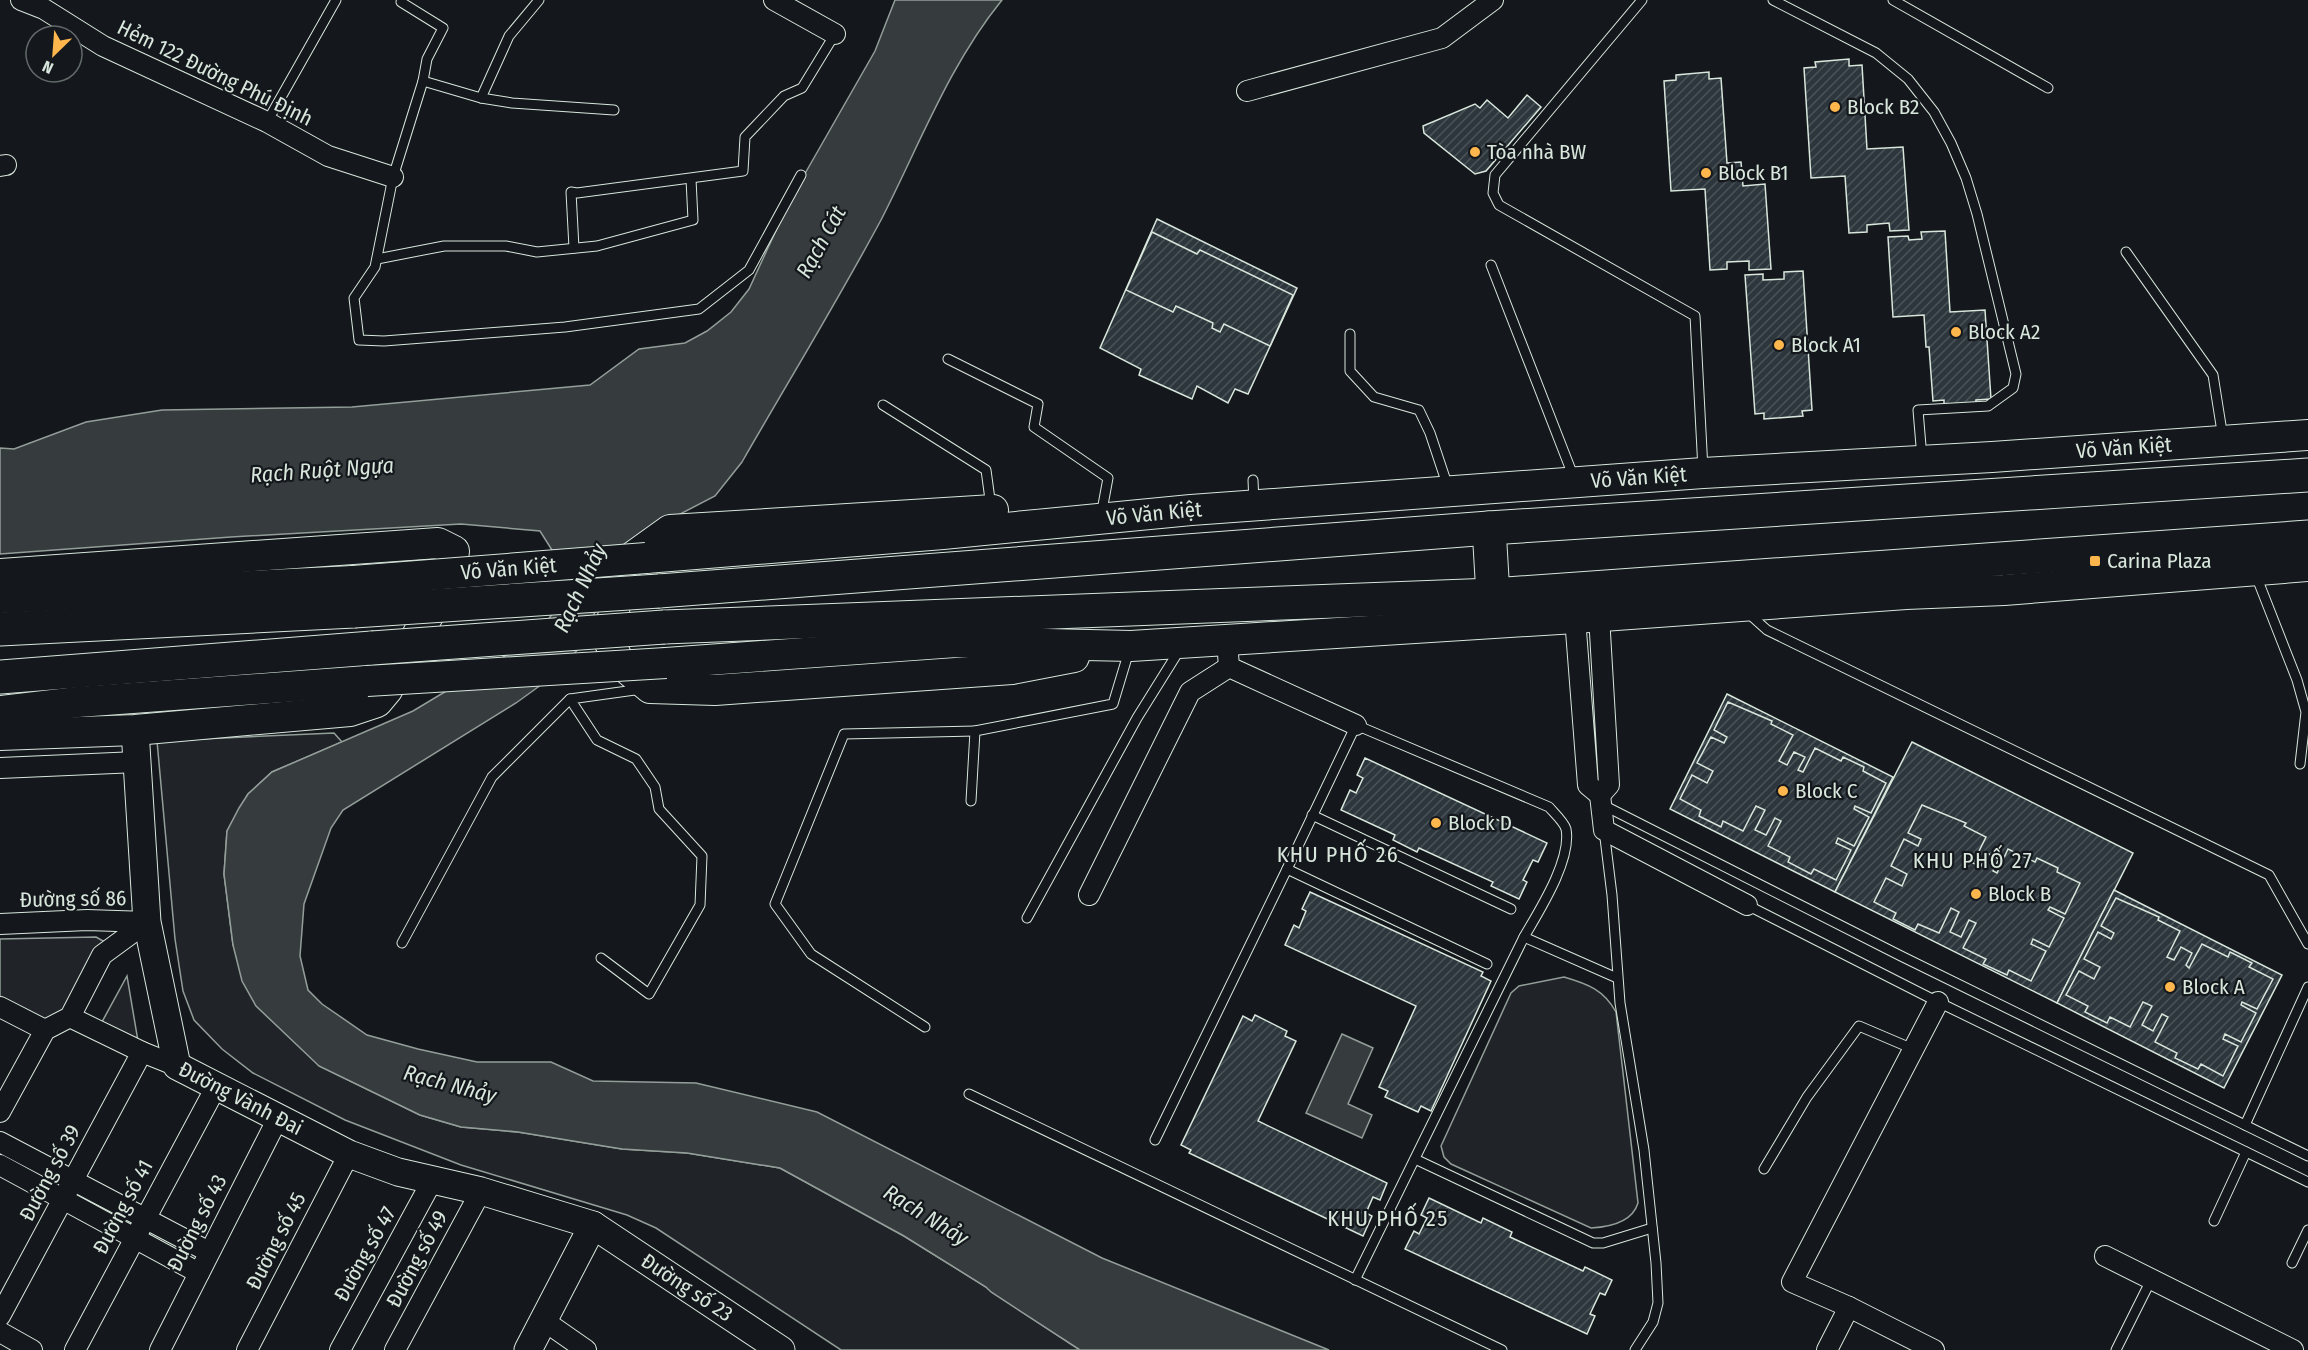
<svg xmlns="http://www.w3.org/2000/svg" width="2308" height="1350" font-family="'Fira Sans Condensed',sans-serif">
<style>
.green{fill:#202428;stroke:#939e99;stroke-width:1.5}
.water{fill:#363b3e;stroke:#939e99;stroke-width:1.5}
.building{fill:url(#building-hatch);stroke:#d8e6dc;stroke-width:1.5}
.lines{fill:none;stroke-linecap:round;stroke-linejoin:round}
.lane-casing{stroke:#d8e6dc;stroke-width:11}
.street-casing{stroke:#d8e6dc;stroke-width:22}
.secondary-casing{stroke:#d8e6dc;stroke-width:29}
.primary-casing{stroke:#d8e6dc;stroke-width:32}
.highway-casing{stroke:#d8e6dc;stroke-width:35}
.lane{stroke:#14181c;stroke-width:9}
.street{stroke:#14181c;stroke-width:20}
.secondary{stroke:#14181c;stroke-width:27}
.primary{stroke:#14181c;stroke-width:30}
.highway{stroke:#14181c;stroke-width:33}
.primary-bridge-casing{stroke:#d8e6dc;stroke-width:32;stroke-linecap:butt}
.highway-bridge-casing{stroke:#d8e6dc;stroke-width:35;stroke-linecap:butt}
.primary-bridge{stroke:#14181c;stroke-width:30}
.highway-bridge{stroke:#14181c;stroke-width:33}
.poi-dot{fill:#ffb74d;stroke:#14181c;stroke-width:2}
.labels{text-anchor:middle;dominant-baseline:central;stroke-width:4.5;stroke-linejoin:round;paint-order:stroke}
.street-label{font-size:21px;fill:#d8e6dc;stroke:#14181c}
.poi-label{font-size:21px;fill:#d8e6dc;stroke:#14181c;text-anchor:start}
.water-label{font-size:22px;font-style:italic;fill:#d8e6dc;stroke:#14181c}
.neighbourhood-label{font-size:22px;letter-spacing:1.5px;fill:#d8e6dc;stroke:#14181c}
</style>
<defs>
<pattern id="building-hatch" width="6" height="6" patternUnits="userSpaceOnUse" patternTransform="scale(1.5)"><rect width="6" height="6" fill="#2c363c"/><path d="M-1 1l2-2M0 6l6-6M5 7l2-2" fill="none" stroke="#4a5358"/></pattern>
</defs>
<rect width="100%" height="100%" fill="#14181c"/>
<g class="green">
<polygon points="334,733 342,742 272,772 248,794 227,831 224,874 233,945 319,1066 420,1115 461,1127 518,1132 622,1149 687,1153 780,1168 904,1236 986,1287 992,1292 1080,1350 841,1350 656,1228 627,1215 461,1165 345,1120 253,1073 222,1049 194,1020 183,991 175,939 157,741"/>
<polygon points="96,937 105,942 66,1016 50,1025 0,1003 0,939"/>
<polygon points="127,976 140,1053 97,1031"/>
<path d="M1564,977C1588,984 1604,990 1616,1012L1638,1203C1632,1223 1609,1227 1591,1228L1451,1164L1444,1157L1441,1146L1511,993L1519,986Z"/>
</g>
<g class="water">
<path d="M895,0H1002C949,65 919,146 881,220C837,302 788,382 742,462L715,496L653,528L619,558L579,648L556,674L516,703L343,810L331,828L304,904L300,956L308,990L322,1004L367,1035L418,1049L477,1062H551L593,1081L696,1083L817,1112L1102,1258L1329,1350H1080L991,1292L986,1287L904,1236L780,1168L687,1153L622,1149L518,1132L461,1127L420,1115L319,1066L256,1006L242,981L233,945L224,874L227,831L239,808L248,794L272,772L413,711L513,651L541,630L555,610L565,588L564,569L540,531L461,524L231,537L0,554V448L14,449L86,422L162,410L352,407L590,385L639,349L685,343L707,331L731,312L749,289L791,198L875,51Z"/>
<polygon points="1342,1034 1373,1048 1348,1104 1372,1115 1362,1138 1306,1113"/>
</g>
<g class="building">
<polygon points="1849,59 1849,66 1862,65 1867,149 1903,147 1909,230 1890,231 1889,223 1867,225 1867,232 1849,233 1845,176 1811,178 1804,68 1816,67 1815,62"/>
<polygon points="1709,72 1709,79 1721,78 1727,163 1741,162 1743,186 1765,184 1771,269 1749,270 1749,261 1727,262 1727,269 1710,270 1705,189 1671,191 1664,81 1676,80 1676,75"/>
<polygon points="1527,95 1541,107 1486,171 1475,174 1424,133 1423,126 1475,104 1480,108 1487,100 1508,118"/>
<polygon points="1157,219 1297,288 1248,394 1235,389 1228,403 1197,386 1192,399 1139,375 1141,369 1100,348"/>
<polygon points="1945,231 1950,312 1985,310 1991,399 1976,400 1976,404 1944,405 1944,400 1933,401 1929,347 1926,347 1924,315 1893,317 1888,237 1908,236 1909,240 1922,239 1921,232"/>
<polygon points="1152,232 1197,254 1200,250 1293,295 1270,346 1224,324 1220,332 1212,328 1213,323 1176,306 1173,312 1126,290"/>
<polygon points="1803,271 1812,410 1802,411 1803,416 1764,419 1764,413 1755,414 1745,275 1763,274 1763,280 1784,279 1784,272"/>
<polygon points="1727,694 1893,777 1835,892 1670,809"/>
<polygon points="1728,702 1772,721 1771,724 1793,735 1779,761 1787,765 1794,752 1805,757 1798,770 1803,772 1815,748 1841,761 1843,757 1864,767 1863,771 1886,783 1871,813 1855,806 1854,809 1869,817 1854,846 1838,838 1836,843 1851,850 1836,880 1814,869 1811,874 1788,862 1790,857 1768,846 1781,821 1775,818 1766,835 1755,830 1765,810 1756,806 1743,831 1723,821 1721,827 1699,816 1701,810 1680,799 1692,775 1707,783 1713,771 1697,763 1711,737 1724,743 1727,737 1714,730"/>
<polygon points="1912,742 2133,853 2057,1003 1835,892"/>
<polygon points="1365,758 1547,843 1538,862 1533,860 1523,880 1527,882 1519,899 1491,886 1493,882 1419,848 1417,852 1393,840 1395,835 1341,810 1350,790 1356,793 1363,778 1357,775"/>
<polygon points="1922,805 1966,823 1964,826 1986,837 1973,863 1981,866 1987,853 1999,859 1993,871 1997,873 2008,849 2035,862 2037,858 2058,868 2057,872 2080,883 2065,914 2050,907 2048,910 2064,918 2049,947 2033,939 2031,944 2046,951 2031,981 2009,970 2007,975 1983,964 1986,959 1963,948 1976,923 1969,920 1961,937 1950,932 1959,912 1951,908 1939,933 1918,924 1915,930 1893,919 1896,913 1874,902 1886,878 1902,886 1907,874 1891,866 1904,839 1918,846 1921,839 1908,833"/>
<polygon points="2114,890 2282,975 2224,1088 2057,1003"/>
<polygon points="1310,892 1483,972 1481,976 1491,981 1431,1111 1421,1106 1418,1112 1385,1097 1388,1091 1379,1087 1416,1006 1285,945 1294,925 1299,928 1306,911 1302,909"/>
<polygon points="2116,898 2159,917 2158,920 2180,931 2167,957 2174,960 2181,947 2192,953 2186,965 2189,968 2202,944 2228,957 2230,952 2252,963 2249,967 2273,979 2257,1009 2242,1002 2241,1005 2256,1013 2241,1042 2225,1034 2223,1039 2238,1046 2223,1076 2201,1064 2198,1069 2175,1058 2177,1053 2155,1042 2168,1017 2162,1014 2153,1031 2142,1025 2152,1006 2143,1002 2130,1027 2110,1017 2107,1023 2085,1012 2088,1006 2066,995 2079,971 2094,979 2100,967 2084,959 2098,932 2111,939 2114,933 2101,926"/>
<polygon points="1255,1015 1287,1031 1285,1036 1296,1041 1258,1121 1387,1183 1380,1200 1373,1197 1366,1213 1372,1216 1363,1236 1189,1153 1191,1150 1181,1145 1243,1016 1252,1021"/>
<polygon points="1429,1198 1481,1223 1483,1218 1512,1232 1510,1237 1583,1271 1585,1267 1612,1280 1605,1295 1600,1293 1590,1314 1595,1316 1587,1334 1405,1249 1414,1231 1419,1234 1427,1218 1421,1215"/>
</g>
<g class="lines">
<g class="lane-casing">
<g id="lane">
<polyline points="1642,0 1495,175 1493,193 1499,205 1695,316 1703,470"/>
<polyline points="1773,0 1876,53 1908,79 1934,112 1951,143 1966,178 1977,214 2016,374 2013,388 1988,406 1918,410 1922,458"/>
<polyline points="1893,0 2048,88"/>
<polyline points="401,2 443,28 427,59 423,81 393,177 375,267 354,298 359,340 384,341 565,327 699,309 749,270 801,175"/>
<polyline points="423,81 481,98 512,103 614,110"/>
<polyline points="481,98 509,36 539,0"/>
<polyline points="267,122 336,0"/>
<polyline points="574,248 571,192 577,193 743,171 745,137 784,96 802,88 835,34"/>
<polyline points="2126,252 2213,375 2223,438"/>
<polyline points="377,259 444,246 506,246 537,252 597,246 693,220 691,179"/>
<polyline points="1491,265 1574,478"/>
<polyline points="1350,334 1350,371 1374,397 1419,410 1430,433 1448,487"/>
<polyline points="948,359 1038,404 1034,427 1108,478 1103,505"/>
<polyline points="883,405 986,470 991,507"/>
<polyline points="1253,480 1254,503"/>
<polyline points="2255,573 2297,680 2306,712 2300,764"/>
<polyline points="1748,613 1767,630 2269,875 2308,944"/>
<polyline points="971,801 975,731 1113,704 1129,651"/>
<polyline points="1603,805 1901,956 2308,1156"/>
<polyline points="1312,815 1511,909"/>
<polyline points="1604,830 1612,895 1620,1003 1644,1150 1656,1263 1658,1303 1653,1322 1635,1350"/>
<polyline points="1747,905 1938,1002 2308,1182"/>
<polyline points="1027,918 1137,718 1180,649"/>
<polyline points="1524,937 1617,978"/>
<polyline points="402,943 492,777 570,699"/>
<polyline points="601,958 649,994 700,905 702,856 659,809 655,787 636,759 597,740 570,699 642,689"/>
<polyline points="925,1027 811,954 775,904 844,734 975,731"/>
<polyline points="969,1094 1502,1350"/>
<polyline points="2245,1125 2308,987"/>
<polyline points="1155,1140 1287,869"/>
<polyline points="1415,1159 1593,1243 1603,1243 1652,1228"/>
<polyline points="1764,1169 1807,1097 1859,1026 1913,1049"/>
<polyline points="2214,1221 2246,1152"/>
<polyline points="2292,1263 2308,1230"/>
<path d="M1355,1280L1524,937C1539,911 1572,860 1566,829C1564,822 1554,813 1549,807L1356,725L1287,869L1487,964"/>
<polyline points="2116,1350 2152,1278"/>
</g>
</g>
<g class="street-casing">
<g id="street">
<polyline points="21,0 44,9 103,46 267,122 328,156 393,177"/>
<polyline points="774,0 835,34"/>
<polyline points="1247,91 1442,38 1493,0"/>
<polyline points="0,166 6,165"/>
<polyline points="1575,618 1588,785 1600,795 1609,785 1599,616"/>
<polyline points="1228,654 1229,667 1356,725"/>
<polyline points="0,768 137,762"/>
<polyline points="1600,795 1604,830 1747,905"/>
<polyline points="1089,895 1190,692 1229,667"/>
<polyline points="0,924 87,920 147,922"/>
<polyline points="0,1007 45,1030"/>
<polyline points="70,1017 142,1052 177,1066"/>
<polyline points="0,1112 45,1030 70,1017 102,955 147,922"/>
<polyline points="0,1142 209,1252"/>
<polyline points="0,1165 199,1273"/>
<polyline points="2105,1256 2293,1350"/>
<polyline points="0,1316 142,1052"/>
<polyline points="543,1320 586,1350"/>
<polyline points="0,1332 32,1350"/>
<polyline points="75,1350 216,1087"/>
<polyline points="160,1350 278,1118"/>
<polyline points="247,1350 349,1154"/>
<polyline points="340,1350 432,1181"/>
<polyline points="395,1350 481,1191"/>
<polyline points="1827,1350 1849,1307"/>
<polyline points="1934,1350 1849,1307 1792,1282 1938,1002"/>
</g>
</g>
<g class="secondary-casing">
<g id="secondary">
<path id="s1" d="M135,730L147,922L177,1066L349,1154L398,1172L481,1191L593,1225L781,1350"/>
<polyline points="528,1350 593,1225"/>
</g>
</g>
<g class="primary-casing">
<g id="primary">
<polyline points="993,510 670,530 631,558 619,581 609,641 619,662 650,688 715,690 1012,669 1074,657"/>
<path id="s2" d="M646,558L943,534L1191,510L1703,473L1992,457L2308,435"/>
<polyline points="0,574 438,543 454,551 451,574 387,690 377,702 350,711 135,730 0,735"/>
<polyline points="0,598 353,581"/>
<polyline points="666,663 956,642 1131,646 1575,618 1906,594 2004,590 2308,566"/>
<polyline points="0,711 78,702 367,681"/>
</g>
</g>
<g class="highway-casing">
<g id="highway">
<polyline points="1489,528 1493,595"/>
<polyline points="659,591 1489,528 2308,475"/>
<polyline points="664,627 1493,595 2308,537"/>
<polyline points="0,629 354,611"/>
<polyline points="0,677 372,648"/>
</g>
</g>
<use href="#lane" class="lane"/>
<use href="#street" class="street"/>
<use href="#secondary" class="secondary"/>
<use href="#primary" class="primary"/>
<use href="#highway" class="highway"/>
<g class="primary-bridge-casing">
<g id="primary-bridge">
<path id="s3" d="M353,581L646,558"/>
<polyline points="367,681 666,663"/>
</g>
</g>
<g class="highway-bridge-casing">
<g id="highway-bridge">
<polyline points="354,611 659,591"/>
<polyline points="372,648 664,627"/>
</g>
</g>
<use href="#primary-bridge" class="primary-bridge"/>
<use href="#highway-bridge" class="highway-bridge"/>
</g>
<g class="poi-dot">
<circle cx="1835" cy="107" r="6"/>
<circle cx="1475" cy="152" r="6"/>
<circle cx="1706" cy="173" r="6"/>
<circle cx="1956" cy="332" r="6"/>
<circle cx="1779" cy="345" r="6"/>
<rect x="2089" y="555" width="12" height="12" rx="3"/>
<circle cx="1783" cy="791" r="6"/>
<circle cx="1436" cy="823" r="6"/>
<circle cx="1976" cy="894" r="6"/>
<circle cx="2170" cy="987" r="6"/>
</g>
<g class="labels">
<g class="street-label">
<text transform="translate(215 73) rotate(26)">Hẻm 122 Đường Phú Định</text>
<text stroke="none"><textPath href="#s2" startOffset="1482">Võ Văn Kiệt</textPath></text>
<text stroke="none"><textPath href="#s2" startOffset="996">Võ Văn Kiệt</textPath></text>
<text stroke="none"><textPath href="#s2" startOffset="510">Võ Văn Kiệt</textPath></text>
<text stroke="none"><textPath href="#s3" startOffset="156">Võ Văn Kiệt</textPath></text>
<text transform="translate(73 899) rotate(-1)">Đường số 86</text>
<text stroke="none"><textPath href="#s1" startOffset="411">Đường Vành Đai</textPath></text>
<text transform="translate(50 1173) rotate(-62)">Đường số 39</text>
<text transform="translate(123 1207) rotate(-62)">Đường số 41</text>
<text transform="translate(197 1223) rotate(-63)">Đường số 43</text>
<text transform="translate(276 1241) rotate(-63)">Đường số 45</text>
<text transform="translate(365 1254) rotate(-61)">Đường số 47</text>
<text transform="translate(417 1259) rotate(-62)">Đường số 49</text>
<text stroke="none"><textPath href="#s1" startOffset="900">Đường số 23</textPath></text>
</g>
<g class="poi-label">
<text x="1847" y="107">Block B2</text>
<text x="1487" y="152">Tòa nhà BW</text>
<text x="1718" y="173">Block B1</text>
<text x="1968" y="332">Block A2</text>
<text x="1791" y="345">Block A1</text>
<text x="2107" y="561">Carina Plaza</text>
<text x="1795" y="791">Block C</text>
<text x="1448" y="823">Block D</text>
<text x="1988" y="894">Block B</text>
<text x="2182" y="987">Block A</text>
</g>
<g class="water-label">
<text transform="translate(821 242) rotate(-61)">Rạch Cát</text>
<text transform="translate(322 470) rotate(-4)">Rạch Ruột Ngựa</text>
<text transform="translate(580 588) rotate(-65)">Rạch Nhảy</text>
<text transform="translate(450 1084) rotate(15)">Rạch Nhảy</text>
<text transform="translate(926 1215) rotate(32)">Rạch Nhảy</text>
</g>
<g class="neighbourhood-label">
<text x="1338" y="854">KHU PHỐ 26</text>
<text x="1973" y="860">KHU PHỐ 27</text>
<text x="1388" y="1218">KHU PHỐ 25</text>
</g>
</g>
<g transform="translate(54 54) rotate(205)"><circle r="28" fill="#14181c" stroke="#626a69" stroke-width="1.5"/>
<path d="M0-4.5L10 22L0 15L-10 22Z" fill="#ffb74d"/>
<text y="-9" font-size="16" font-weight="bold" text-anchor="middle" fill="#d8e6dc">N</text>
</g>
</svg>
